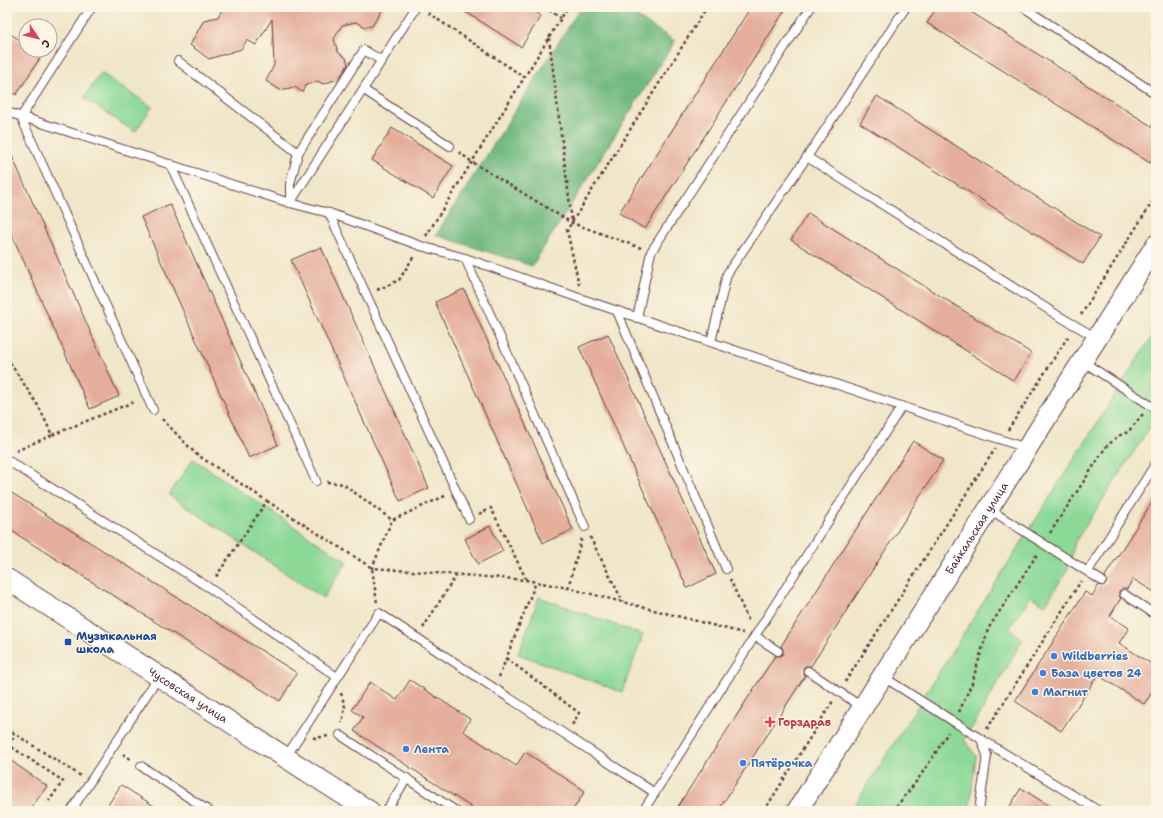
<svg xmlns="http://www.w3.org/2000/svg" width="1163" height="818" font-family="'Shantell Sans',sans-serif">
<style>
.green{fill:#8cd997;stroke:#6b7c61}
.forest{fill:#71b980;stroke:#5e6c56}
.building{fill:#e4ae9b}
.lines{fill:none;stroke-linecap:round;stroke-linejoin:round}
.service-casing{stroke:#633d43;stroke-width:10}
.tertiary-casing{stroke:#633d43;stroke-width:22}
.path{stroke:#633d43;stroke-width:2.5;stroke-dasharray:3 3;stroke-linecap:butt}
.service{stroke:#fff;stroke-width:8}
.tertiary{stroke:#fff;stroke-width:20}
.transit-dot{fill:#1a4fb4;stroke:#fcf5e5;stroke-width:1.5}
.shop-dot{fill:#3f7fe0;stroke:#fcf5e5;stroke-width:1.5}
.health-dot{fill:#e0444e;stroke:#fcf5e5;stroke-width:1.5}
.labels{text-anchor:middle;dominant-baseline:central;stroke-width:3;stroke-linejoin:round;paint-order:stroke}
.street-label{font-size:11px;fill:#4a1f2b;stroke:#fcf5e5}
.transit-label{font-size:11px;font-weight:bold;fill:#164399;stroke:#fcf5e5;text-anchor:start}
.shop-label{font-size:11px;font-weight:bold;fill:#366cbe;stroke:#fcf5e5;text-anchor:start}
.health-label{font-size:11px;font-weight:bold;fill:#be3a42;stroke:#fcf5e5;text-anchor:start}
</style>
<rect width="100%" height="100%" fill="#fcf5e5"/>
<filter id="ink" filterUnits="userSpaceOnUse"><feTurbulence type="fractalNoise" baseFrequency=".025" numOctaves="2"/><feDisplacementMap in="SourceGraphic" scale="8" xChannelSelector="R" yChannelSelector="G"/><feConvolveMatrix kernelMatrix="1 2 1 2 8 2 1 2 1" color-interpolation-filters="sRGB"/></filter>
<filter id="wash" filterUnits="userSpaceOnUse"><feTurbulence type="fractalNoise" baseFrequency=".012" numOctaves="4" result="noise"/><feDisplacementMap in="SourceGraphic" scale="16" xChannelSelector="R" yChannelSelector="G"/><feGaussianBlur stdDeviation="0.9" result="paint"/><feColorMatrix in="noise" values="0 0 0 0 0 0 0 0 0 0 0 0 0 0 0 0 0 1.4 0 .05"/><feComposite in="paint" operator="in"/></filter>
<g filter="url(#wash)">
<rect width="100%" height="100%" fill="#f0e6c9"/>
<g class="green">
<polygon points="101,73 152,107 135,132 84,98"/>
<polygon points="1156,330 1156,418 1075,542 1068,569 1045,605 1031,596 1009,629 1023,639 976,721 964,740 976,756 969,811 851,811"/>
<polygon points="193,459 347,562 323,598 169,495"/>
<polygon points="539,597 643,635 622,692 518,654"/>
</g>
<polygon class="forest" points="581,7 621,7 675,41 532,266 436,235"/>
<g id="blocks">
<g class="building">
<polygon points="224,7 384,7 372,26 365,27 356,22 342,25 334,39 338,52 346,58 348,64 346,68 337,81 335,80 323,84 318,81 306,85 302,92 295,87 280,90 266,81 274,65 272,19 256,45 247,40 241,49 209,59 190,45 204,20 218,17"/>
<polygon points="458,7 527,7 541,16 521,47"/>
<polygon points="751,7 787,7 645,229 619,213"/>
<polygon points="937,7 963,7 1156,129 1156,154 1150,163 927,23"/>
<polygon points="7,32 26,44 26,50 35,50 42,55 16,95 7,89"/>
<polygon points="877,96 1100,237 1083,264 860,123"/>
<polygon points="392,128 453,166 433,198 372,160"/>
<polygon points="7,145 119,396 90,409 7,224"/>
<polygon points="170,204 278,445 249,458 141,217"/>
<polygon points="808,213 1031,353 1014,381 791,240"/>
<polygon points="321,247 429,488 400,501 291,260"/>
<polygon points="464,289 573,530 543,543 435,302"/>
<polygon points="608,334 716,574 687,588 579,347"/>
<polygon points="913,441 943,460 811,666 806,666 803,668 803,673 805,676 718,811 675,811 775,656 780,656 783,654 783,649 781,646"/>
<polygon points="7,490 297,673 280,701 7,528"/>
<polygon points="1156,496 1156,593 1133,579 1127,589 1122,589 1119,591 1119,596 1121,598 1110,616 1129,628 1119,643 1156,667 1156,686 1144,704 1098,675 1061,731 1015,701 1085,592 1092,596 1099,585 1102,586 1106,584 1107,581 1105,576"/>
<polygon points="490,526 503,551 478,564 465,539"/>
<polygon points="410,680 470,719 463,731 516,766 525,752 585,791 572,811 477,811 354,731 363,717 352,710 370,682 397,700"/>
<polygon points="7,758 47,786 29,811 7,811"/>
<polygon points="121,785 162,811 104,811"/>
<polygon points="1021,788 1057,811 1007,811"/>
</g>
</g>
</g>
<g filter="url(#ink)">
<use href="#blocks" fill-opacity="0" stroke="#633d43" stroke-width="1"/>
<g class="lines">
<g class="service-casing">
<g id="service">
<polyline points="1023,7 1156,94"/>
<polyline points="178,61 298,153 290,184 290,203"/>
<polyline points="364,90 450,146"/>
<polyline points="7,112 290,203 329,213 421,246 465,258 582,299 1026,448"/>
<polyline points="21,117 153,410"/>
<polyline points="21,117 92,7"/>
<polyline points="298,153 364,50 382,61"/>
<polyline points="807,157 1057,315 1097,338"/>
<polyline points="170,164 316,481"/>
<polyline points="290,203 416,7"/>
<polyline points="329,213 469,519"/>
<polyline points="465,258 585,527"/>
<polyline points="617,311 726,569"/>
<polyline points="637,318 651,252 811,7"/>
<polyline points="711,342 727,274 807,157 906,7"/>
<polyline points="1082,361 1156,409"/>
<polyline points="7,460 208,587 337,677"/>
<polyline points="989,509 1102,581"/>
<polyline points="1088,571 1156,463"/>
<polyline points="1124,594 1156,615"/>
<polyline points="755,636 778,651"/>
<polyline points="808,671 862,707"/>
<polyline points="882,676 981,739 987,755 979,811"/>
<polyline points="340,735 456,811"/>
<polyline points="981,739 1099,811"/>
<polyline points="286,757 379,613 655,793"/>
<polyline points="141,766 209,811"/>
<polyline points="71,811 159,676"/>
<polyline points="386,811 407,778"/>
<polyline points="643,811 902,406"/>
</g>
</g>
<g class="tertiary-casing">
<g id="tertiary">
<path id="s1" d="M7,579L369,811"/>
<path id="s2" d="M797,811L1156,245"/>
</g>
</g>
<g class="path">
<polyline points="544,7 561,18"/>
<polyline points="428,13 524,77"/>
<polyline points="549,38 572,222"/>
<polyline points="459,152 472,162 572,223 641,248"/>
<polyline points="426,236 568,7"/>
<polyline points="579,285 567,230 707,7"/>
<polyline points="377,290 399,280 414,256"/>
<polyline points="1081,315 1156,196"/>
<polyline points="7,358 39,407 52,435 136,401"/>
<polyline points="162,419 196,454 267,501 215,578"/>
<polyline points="1008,430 1069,335"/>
<polyline points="16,451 52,435"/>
<polyline points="327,482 343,484 392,520"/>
<polyline points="445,496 392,520 372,568 526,580 568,588 743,633"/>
<polyline points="267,501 372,568 377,603"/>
<polyline points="479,514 491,508 526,579"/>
<polyline points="1050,533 1106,447 1118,436 1128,432 1143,414"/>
<polyline points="590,537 623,602"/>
<polyline points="730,579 749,622"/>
<polyline points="568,588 582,537"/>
<polyline points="423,628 457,574"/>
<polyline points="506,658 579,713 572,725"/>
<polyline points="499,677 536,582"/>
<polyline points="845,682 995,449"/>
<polyline points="341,693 345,707 342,723"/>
<polyline points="959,712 972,683 988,629 1038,553"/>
<polyline points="7,729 81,776"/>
<polyline points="987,729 1081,581"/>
<polyline points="313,738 330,736"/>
<polyline points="7,744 63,781 49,801"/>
<polyline points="9,745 15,735"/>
<polyline points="123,754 132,760"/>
<polyline points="764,811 833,701"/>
<path d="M892,811C914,787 932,760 948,732"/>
</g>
<use href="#service" class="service"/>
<use href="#tertiary" class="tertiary"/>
</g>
</g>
<rect class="transit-dot" x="64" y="638" width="8" height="8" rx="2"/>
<g class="shop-dot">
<circle cx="1054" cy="656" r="4"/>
<circle cx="1043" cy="673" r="4"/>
<circle cx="1035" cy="692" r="4"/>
<circle cx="406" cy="749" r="4"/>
<circle cx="743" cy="763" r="4"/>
</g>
<path class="health-dot" d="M768 716h4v4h4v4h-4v4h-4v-4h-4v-4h4z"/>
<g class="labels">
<g class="street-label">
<text stroke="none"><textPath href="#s2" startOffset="335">Байкальская улица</textPath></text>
<text stroke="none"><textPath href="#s1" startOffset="215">Чусовская улица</textPath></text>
</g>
<g class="transit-label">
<text x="76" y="636">Музыкальная<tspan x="76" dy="13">школа</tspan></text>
</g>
<g class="shop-label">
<text x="1062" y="656">Wildberries</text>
<text x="1051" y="673">База цветов 24</text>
<text x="1043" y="692">Магнит</text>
<text x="414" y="749">Лента</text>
<text x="751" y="763">Пятёрочка</text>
</g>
<g class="health-label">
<text x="778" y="722">Горздрав</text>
</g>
</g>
<rect width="1163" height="818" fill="none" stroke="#fcf5e5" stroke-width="24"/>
<g transform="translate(38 38) rotate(125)"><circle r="19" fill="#fcf5e5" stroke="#b59f9b"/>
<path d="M0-3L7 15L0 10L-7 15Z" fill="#d1495b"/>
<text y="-6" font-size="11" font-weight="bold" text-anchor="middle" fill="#4a1f2b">С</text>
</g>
</svg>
